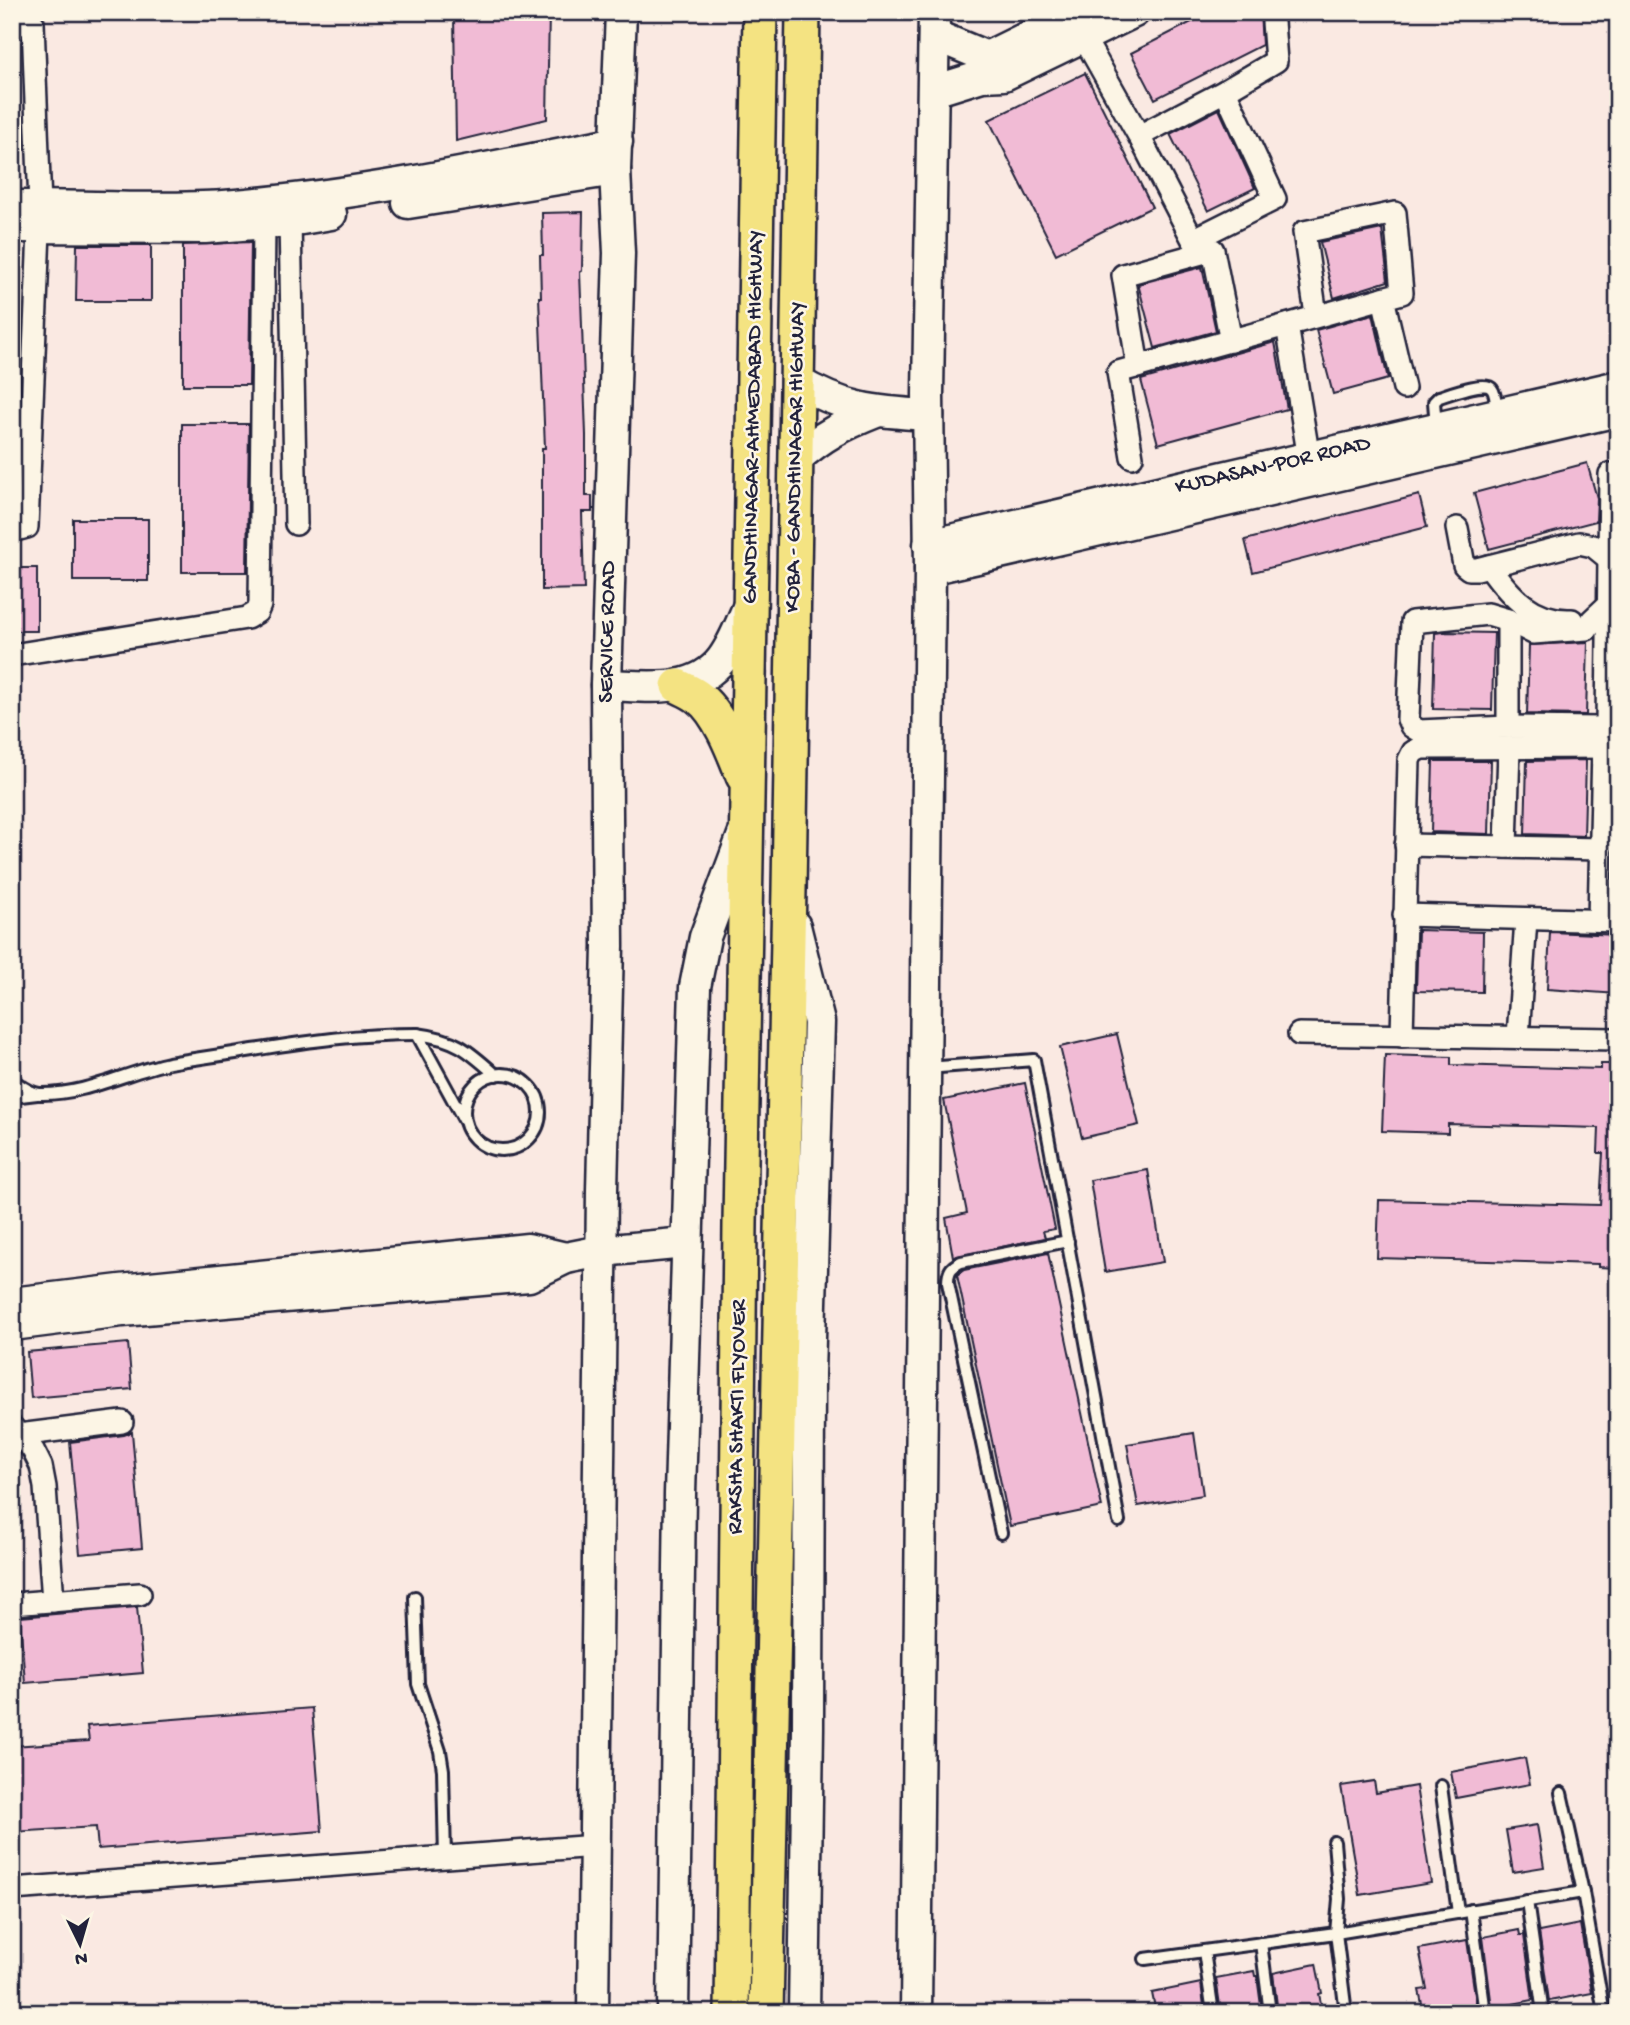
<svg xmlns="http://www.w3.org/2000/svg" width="1630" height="2025" font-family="'Gochi Hand',sans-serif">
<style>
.building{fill:#f1bbd5;stroke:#22223b;stroke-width:2}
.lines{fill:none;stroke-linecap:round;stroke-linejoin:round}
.lane-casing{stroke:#22223b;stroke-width:16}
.street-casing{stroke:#22223b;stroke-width:26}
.secondary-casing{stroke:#22223b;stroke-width:35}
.primary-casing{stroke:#22223b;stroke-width:38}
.lane{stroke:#fcf5e5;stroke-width:10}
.street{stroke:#fcf5e5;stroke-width:21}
.secondary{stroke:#fcf5e5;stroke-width:30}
.primary{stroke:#f4e382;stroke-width:33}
.labels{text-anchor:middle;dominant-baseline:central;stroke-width:5;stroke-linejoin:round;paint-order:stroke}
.street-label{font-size:23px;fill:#22223b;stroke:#fcf5e5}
</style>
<rect width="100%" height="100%" fill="#fae9e2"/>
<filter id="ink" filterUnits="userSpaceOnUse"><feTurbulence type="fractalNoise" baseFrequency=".0143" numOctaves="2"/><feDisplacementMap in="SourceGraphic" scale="14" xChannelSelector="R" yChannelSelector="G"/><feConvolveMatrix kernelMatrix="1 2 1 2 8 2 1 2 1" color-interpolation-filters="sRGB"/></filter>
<g filter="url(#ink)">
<g class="building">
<polygon points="476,12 549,12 547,119 456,141 454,16"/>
<polygon points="1211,12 1260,12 1262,45 1155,99 1131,53"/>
<polygon points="1085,73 1152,207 1056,254 989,120"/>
<polygon points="1219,109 1255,188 1208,211 1170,134"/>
<polygon points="583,212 582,271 580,272 586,435 586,496 592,496 592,512 582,512 584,589 542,590 542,448 545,448 539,297 541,297 540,255 543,255 542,213"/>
<polygon points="1382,229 1388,281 1334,298 1320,242"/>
<polygon points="251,242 249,385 183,385 183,245"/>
<polygon points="77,245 151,245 151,301 76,301"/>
<polygon points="1202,267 1216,331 1155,348 1138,284"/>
<polygon points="1373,314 1388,379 1333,394 1316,330"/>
<polygon points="1275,342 1287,409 1158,444 1141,380"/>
<polygon points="182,424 249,424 247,572 182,572"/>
<polygon points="1587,463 1597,498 1596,521 1489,549 1474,493"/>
<polygon points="1419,495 1427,527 1253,572 1245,540"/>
<rect x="73" y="519" width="75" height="62"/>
<rect x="12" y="568" width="25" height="63"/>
<polygon points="1444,632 1494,633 1492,710 1433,709 1435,633"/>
<polygon points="1588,642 1586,715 1527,714 1529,645"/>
<polygon points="1586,760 1584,836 1525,834 1527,761"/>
<polygon points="1433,761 1491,761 1489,834 1431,832"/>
<polygon points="1418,930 1483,932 1482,992 1416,991"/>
<polygon points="1550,932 1618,935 1618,994 1547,989"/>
<polygon points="1117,1034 1139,1125 1082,1138 1060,1047"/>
<polygon points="1385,1055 1451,1057 1451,1065 1601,1069 1601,1064 1618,1064 1618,1268 1598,1267 1598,1264 1377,1258 1379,1200 1600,1205 1603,1153 1598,1153 1599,1128 1448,1124 1448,1133 1382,1131"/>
<polygon points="1025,1083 1055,1229 1043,1231 1045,1238 953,1257 946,1218 967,1213 944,1100"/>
<polygon points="1148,1170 1163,1262 1105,1272 1090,1180"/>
<polygon points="1048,1253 1102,1507 1010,1526 957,1275 964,1270"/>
<polygon points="128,1343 132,1389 31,1398 27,1352"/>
<polygon points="132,1432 142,1548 80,1554 70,1442 124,1435"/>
<polygon points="1194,1433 1203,1495 1138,1506 1127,1444"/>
<polygon points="137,1607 143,1673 25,1683 20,1617"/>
<polygon points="312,1708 322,1831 98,1849 96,1827 12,1832 12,1746 89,1741 87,1726"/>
<polygon points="1525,1758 1530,1784 1456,1798 1451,1772"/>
<polygon points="1374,1781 1376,1793 1416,1786 1431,1883 1360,1895 1341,1786"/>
<polygon points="1537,1825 1544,1867 1513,1872 1506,1830"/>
<polygon points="1580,1924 1592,1993 1549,2001 1539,1932"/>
<polygon points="1519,1930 1520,1935 1524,1935 1533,2000 1492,2008 1483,1937"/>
<polygon points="1467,1940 1477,2009 1458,2013 1424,2013 1419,1990 1427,1989 1419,1949"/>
<polygon points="1316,1964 1322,1993 1319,1994 1323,2013 1278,2013 1273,1973"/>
<polygon points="1254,1971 1255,1976 1257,1976 1262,2013 1221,2013 1216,1978"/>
<polygon points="1201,1983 1205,2013 1156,2013 1152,1993"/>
</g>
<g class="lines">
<g class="lane-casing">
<g id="lane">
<path d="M1436,426L1434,402L1439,397C1449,394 1486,380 1492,389C1496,394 1496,405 1497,411"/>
<polyline points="927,1068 1034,1060 1119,1521"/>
<circle cx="502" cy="1112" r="38"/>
<path d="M12,1080C20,1085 31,1094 40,1094C85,1095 127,1072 169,1063C197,1058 225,1055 253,1050C310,1041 359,1034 417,1034"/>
<polyline points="12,1097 37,1094"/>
<path d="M464,1120L417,1034C456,1039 467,1049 496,1075"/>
<path d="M1001,1533L948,1283C948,1271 951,1267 961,1262L1068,1241"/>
<polyline points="415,1597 418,1684 440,1751 443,1770 445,1858"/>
<polyline points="1441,1786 1458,1913"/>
<polyline points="1561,1793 1583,1892 1604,2013"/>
<polyline points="1334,1842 1339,1899 1336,1933 1346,2013"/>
<polyline points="1527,1901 1543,2013"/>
<polyline points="1471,1910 1485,2013"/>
<polyline points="1261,1943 1270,2013"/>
<polyline points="1204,1951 1213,2013"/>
<polyline points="1145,1959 1336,1933 1583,1892"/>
</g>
</g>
<g class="street-casing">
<g id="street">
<polyline points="12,24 33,23 40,206 27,527 12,531"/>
<polyline points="1076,24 1139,136 1193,240 1275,199 1225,91 1139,136"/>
<polyline points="1225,91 1276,61 1273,22"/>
<polyline points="290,221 296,524"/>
<polyline points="1316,315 1304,232 1395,213 1402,293 1383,298"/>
<polyline points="1287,325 1311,471"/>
<polyline points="1138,367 1123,275 1213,250 1231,341"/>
<polyline points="1132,457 1118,372 1383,298 1404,388"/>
<polyline points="1457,528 1464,565 1469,569 1477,569 1579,543 1593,546 1609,559"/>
<path d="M1489,566C1510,596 1533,622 1572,620"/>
<polyline points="1608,605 1592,620 1587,629 1533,633 1508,620 1488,614 1412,622 1408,719 1411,726 1419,731 1508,727 1601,728 1607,724 1610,474"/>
<polyline points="12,655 247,618 257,612 260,605 264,223"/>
<polyline points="1508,727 1508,620"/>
<polyline points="1406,845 1601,849"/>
<polyline points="1506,847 1509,748"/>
<polyline points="1404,915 1618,921"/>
<polyline points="1599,920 1603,747"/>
<polyline points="1299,1034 1618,1039"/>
<polyline points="1402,1036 1409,760 1413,752 1421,748 1618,747"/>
<polyline points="1518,1037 1526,919"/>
<polyline points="12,1427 33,1450 41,1466 45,1487 53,1601"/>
<polyline points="19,1435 122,1422"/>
<polyline points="12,1604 140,1594"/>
<polyline points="12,1889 596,1846"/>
</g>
</g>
<g class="secondary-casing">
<g id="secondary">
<polyline points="934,35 987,57"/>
<polyline points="982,76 987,57 1078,12"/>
<polyline points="934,91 982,76 1004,75 1134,12"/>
<polyline points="408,203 615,170"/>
<path d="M12,206C83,205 154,211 224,206C357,196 487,168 617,142"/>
<polyline points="12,227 205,228 290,221 331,214"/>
<path d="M796,381C844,409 874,412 928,415"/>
<path d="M796,459C822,436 843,425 876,412"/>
<polyline points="929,545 1618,386"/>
<polyline points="930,569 1618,411"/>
<path d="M606,685C646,686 695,695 722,659C734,643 741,623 749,605"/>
<polyline points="795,926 819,1022 809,1374 808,1728 804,2013"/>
<polyline points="12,1303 120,1290 528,1249 566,1258"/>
<polyline points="12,1325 122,1311 529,1276 566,1258 601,1251 686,1243"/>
<polyline points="593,2013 602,1190 608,946 606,685 619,253 615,170 621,12"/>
<polyline points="673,2013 680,1494 695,987 705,937 743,835"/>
<polyline points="916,2013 930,569 928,394 934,12"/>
</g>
</g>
<g class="primary-casing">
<g id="primary">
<path d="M678,686C684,689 692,692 698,697C719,712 734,753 743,776"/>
<polyline points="732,2013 740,1223 760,12"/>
<polyline points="766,2013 789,890 803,12"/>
</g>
</g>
<use href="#lane" class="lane"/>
<use href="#street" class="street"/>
<use href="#secondary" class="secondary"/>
<use href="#primary" class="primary"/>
</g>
</g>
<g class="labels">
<g class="street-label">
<text transform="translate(754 417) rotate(-89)">GANDHINAGAR-AHMEDABAD HIGHWAY</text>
<text transform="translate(796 457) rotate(-89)">KOBA - GANDHINAGAR HIGHWAY</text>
<text transform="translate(1273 466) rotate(-13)">KUDASAN-POR ROAD</text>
<text transform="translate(608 632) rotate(-89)">SERVICE ROAD</text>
<text transform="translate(738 1417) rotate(-89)">RAKSHA SHAKTI FLYOVER</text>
</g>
</g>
<rect width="1630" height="2025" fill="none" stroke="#fcf5e5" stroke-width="42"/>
<rect x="21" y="21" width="1588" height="1983" fill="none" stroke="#22223b" stroke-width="2.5" filter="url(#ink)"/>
<g transform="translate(80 1944) rotate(175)" stroke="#fcf5e5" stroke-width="5" paint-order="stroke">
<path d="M0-5L12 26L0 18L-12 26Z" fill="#22223b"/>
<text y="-10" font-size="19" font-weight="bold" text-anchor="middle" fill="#22223b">N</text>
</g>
</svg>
